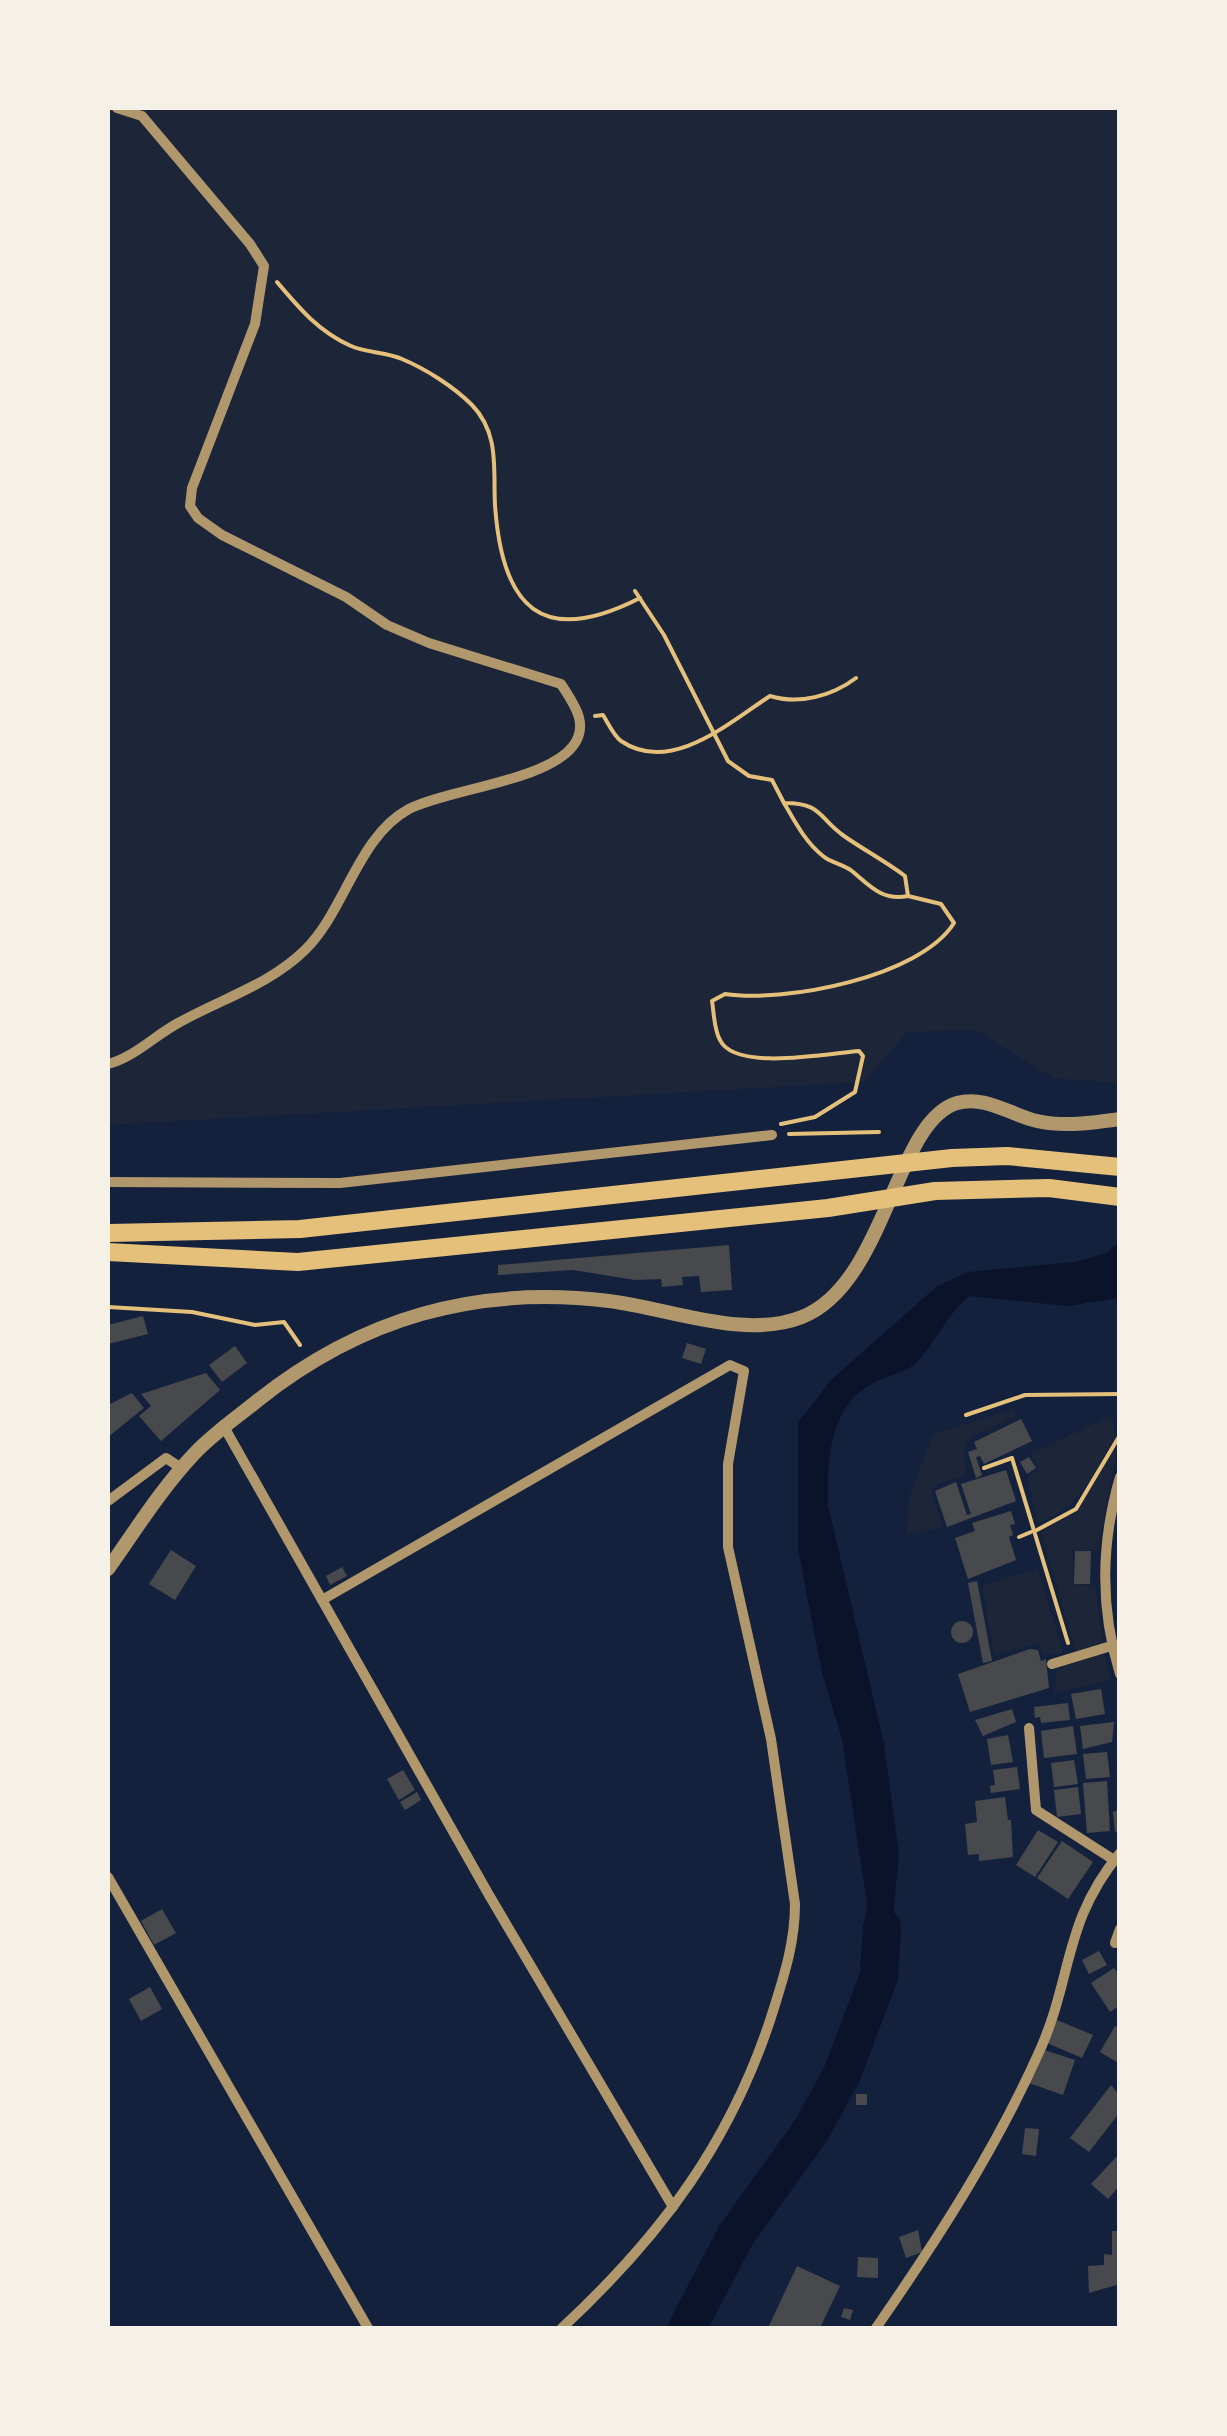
<svg xmlns="http://www.w3.org/2000/svg" width="1227" height="2436" font-family="'Fira Sans',sans-serif">
<style>
.green{fill:#1d2539}
.water{fill:#0b132b}
.lines{fill:none;stroke-linecap:round;stroke-linejoin:round}
.river{stroke:#0b132b;stroke-width:38}
.building{fill:#48494c}
.path{stroke:#e5c07b;stroke-width:4}
.minor{stroke:#b1986c;stroke-width:10}
.tertiary{stroke:#b1986c;stroke-width:14}
.primary{stroke:#e5c07b;stroke-width:18}
</style>
<rect width="100%" height="100%" fill="#14213d"/>
<g class="green">
<polygon points="108,108 1119,108 1119,1083 1053,1078 976,1030 907,1032 864,1082 108,1125"/>
<polygon points="1013,1409 1017,1416 969,1438 964,1451 966,1475 934,1486 932,1494 943,1527 907,1535 909,1498 933,1434"/>
<path d="M1111,1416L1116,1435C1094,1472 1081,1508 1038,1523L1027,1477L1040,1469L1031,1454Z"/>
<polygon points="1119,1440 1098,1550 1073,1551 1073,1585 1095,1585 1103,1644 1076,1653 1041,1532 1078,1511"/>
<polygon points="1038,1568 1063,1653 1044,1655 1039,1643 994,1654 982,1586"/>
<polygon points="1104,1651 1111,1680 1054,1693 1057,1669"/>
</g>
<path class="water" d="M1119,1242V1298L1068,1306L970,1296C944,1316 931,1353 911,1367C898,1375 881,1377 868,1386C829,1410 827,1463 828,1505L884,1744L899,1854L888,1972L879,1976L860,1966L867,1903L842,1739L822,1673L798,1549V1423L831,1380L937,1286L968,1272L1075,1262L1106,1253Z"/>
<g class="lines">
<polyline class="river" points="687,2328 736,2235 812,2129 842,2074 879,1976 882,1927"/>
</g>
<g class="building">
<polygon points="729,1245 732,1290 701,1292 699,1276 682,1277 683,1285 662,1287 661,1279 635,1280 573,1270 498,1275 498,1265"/>
<polygon points="143,1316 148,1334 108,1344 108,1325"/>
<polygon points="687,1343 706,1349 701,1364 682,1358"/>
<polygon points="235,1346 247,1363 222,1382 209,1365"/>
<polygon points="206,1373 220,1390 161,1441 139,1416 151,1406 141,1394"/>
<polygon points="132,1393 144,1408 108,1437 108,1405"/>
<polygon points="1021,1419 1032,1441 984,1464 980,1456 976,1457 982,1475 976,1478 968,1452 977,1449 974,1442"/>
<polygon points="1029,1457 1036,1468 1027,1474 1020,1462"/>
<polygon points="1006,1470 1016,1501 947,1527 935,1491 956,1482 967,1515 971,1514 961,1484"/>
<polygon points="1011,1511 1015,1524 1010,1525 1013,1535 1009,1537 1016,1560 968,1579 955,1538 975,1531 972,1523"/>
<polygon points="171,1550 196,1566 175,1600 149,1584"/>
<polygon points="1075,1551 1091,1551 1090,1584 1074,1584"/>
<polygon points="342,1567 347,1576 330,1585 326,1576"/>
<polygon points="977,1581 992,1661 983,1663 968,1583"/>
<circle cx="962" cy="1632" r="11"/>
<polygon points="1030,1649 1038,1650 1041,1661 1046,1659 1049,1688 970,1712 958,1674"/>
<polygon points="1101,1689 1105,1714 1076,1719 1071,1694"/>
<polygon points="1068,1703 1070,1720 1041,1723 1040,1717 1035,1718 1034,1707"/>
<polygon points="1012,1709 1016,1722 983,1736 975,1720"/>
<polygon points="1114,1722 1112,1742 1083,1749 1080,1726"/>
<polygon points="1073,1726 1077,1754 1044,1758 1041,1731"/>
<polygon points="1008,1735 1013,1762 991,1765 987,1739"/>
<polygon points="1107,1752 1110,1777 1086,1779 1083,1754"/>
<polygon points="1074,1760 1078,1784 1054,1787 1051,1763"/>
<polygon points="1017,1767 1020,1789 991,1793 990,1786 995,1785 993,1770"/>
<polygon points="403,1770 415,1790 399,1800 387,1779"/>
<polygon points="1107,1781 1110,1831 1087,1833 1083,1783"/>
<polygon points="1078,1787 1081,1814 1057,1817 1054,1790"/>
<polygon points="417,1792 421,1800 405,1810 400,1802"/>
<polygon points="1005,1797 1008,1820 1011,1820 1013,1857 979,1861 979,1854 968,1855 965,1824 977,1822 975,1801"/>
<polygon points="1120,1809 1120,1831 1115,1832 1113,1812"/>
<polygon points="1038,1830 1058,1842 1035,1877 1016,1865"/>
<polygon points="1062,1841 1093,1862 1068,1899 1037,1878"/>
<polygon points="162,1909 176,1933 154,1945 141,1921"/>
<polygon points="1099,1951 1107,1965 1089,1974 1082,1960"/>
<polygon points="1114,1968 1120,1976 1120,2005 1110,2012 1091,1983"/>
<polygon points="150,1987 162,2009 141,2021 129,1999"/>
<polygon points="1057,2020 1093,2035 1082,2058 1047,2043"/>
<polygon points="1115,2026 1120,2029 1120,2064 1100,2052"/>
<polygon points="1041,2049 1075,2060 1063,2095 1029,2083"/>
<polygon points="1111,2085 1120,2096 1120,2112 1089,2152 1070,2138"/>
<rect x="856" y="2094" width="11" height="11"/>
<polygon points="1025,2128 1039,2129 1036,2156 1022,2154"/>
<polygon points="1120,2153 1120,2185 1108,2199 1091,2184"/>
<polygon points="918,2230 922,2252 906,2258 899,2237"/>
<polygon points="1112,2231 1120,2231 1120,2284 1089,2293 1088,2266 1104,2265 1104,2254 1112,2255"/>
<polygon points="858,2257 878,2258 878,2278 857,2277"/>
<polygon points="797,2266 840,2286 820,2328 768,2328"/>
<polygon points="844,2308 853,2310 850,2320 841,2317"/>
</g>
<g class="lines">
<g class="path">
<path d="M277,282C299,308 319,332 351,346C367,353 386,352 402,359C426,369 454,387 472,405C500,434 493,470 495,505C502,608 542,648 640,598"/>
<path d="M635,591L664,635L728,761L749,776L772,780L784,803C823,803 818,818 844,836C864,850 885,861 905,876L908,896L941,904L954,923C920,977 785,1003 725,994L712,1001C714,1013 714,1030 720,1040C735,1072 830,1053 859,1051L863,1056L855,1092L815,1117L781,1124"/>
<path d="M595,716L603,715C608,723 614,736 621,741C671,775 730,722 770,696C799,705 832,696 856,678"/>
<path d="M784,803C795,822 806,843 823,856C831,863 843,864 852,871C870,886 882,901 908,896"/>
<polyline points="789,1134 879,1132"/>
<polyline points="108,1307 192,1312 255,1325 284,1322 300,1345"/>
<polyline points="966,1415 1025,1395 1120,1394"/>
<polyline points="984,1468 1012,1458 1068,1643"/>
<polyline points="1037,1530 1076,1509 1120,1435"/>
<polyline points="1019,1537 1031,1532"/>
</g>
<g class="minor">
<path d="M108,1064C135,1057 155,1035 180,1022C223,998 269,985 305,950C345,911 358,836 409,809C449,789 546,781 573,746C590,724 573,703 561,684L429,643L387,625L346,597L222,535L198,518L190,506L192,488L255,324L264,266L250,244L142,116L117,108"/>
<polyline points="108,1182 340,1183 772,1135"/>
<polyline points="223,1425 489,1895 673,2207"/>
<path d="M1120,1477C1101,1542 1100,1609 1120,1674"/>
<polyline points="108,1501 166,1458 181,1468"/>
<path d="M322,1600L730,1365L744,1371L728,1464V1547L771,1739L795,1904C795,1941 785,1973 774,2008C733,2140 662,2235 562,2328"/>
<polyline points="1052,1664 1111,1646"/>
<polyline points="1029,1728 1036,1810 1114,1860"/>
<polyline points="108,1877 368,2328"/>
<polyline points="1115,1943 1120,1929"/>
<path d="M876,2328C937,2240 996,2149 1040,2050C1073,1976 1063,1922 1120,1853"/>
</g>
<path class="tertiary" d="M108,1569C135,1531 161,1489 194,1454C214,1433 235,1419 257,1401C361,1318 476,1285 609,1301C668,1308 744,1340 802,1317C886,1284 895,1121 957,1103C985,1095 1011,1115 1037,1121C1064,1127 1092,1123 1120,1119"/>
<g class="primary">
<polyline points="108,1233 300,1229 952,1158 1007,1156 1120,1167"/>
<polyline points="108,1252 298,1262 828,1208 935,1191 1049,1188 1120,1197"/>
</g>
</g>
<rect width="1227" height="2436" fill="none" stroke="#f6f1e7" stroke-width="220"/>
</svg>
